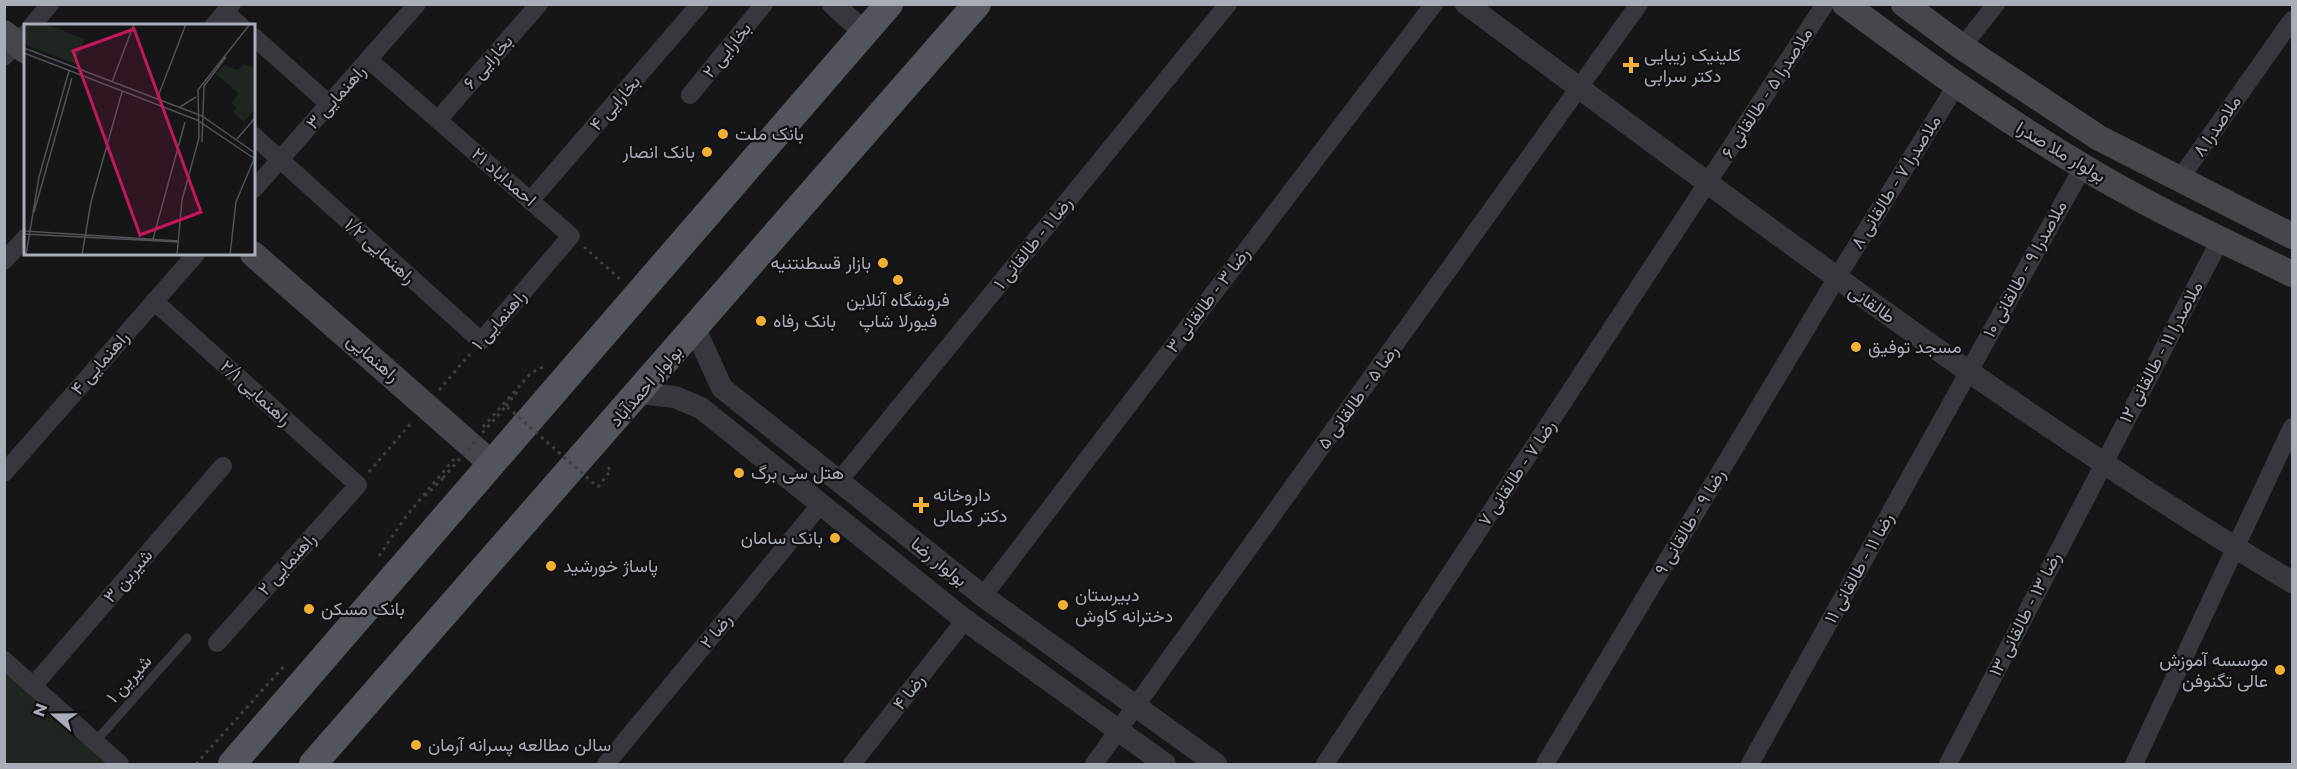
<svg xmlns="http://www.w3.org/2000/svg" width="2297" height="769" font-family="Montserrat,Vazirmatn,sans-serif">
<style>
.green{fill:#1e261f}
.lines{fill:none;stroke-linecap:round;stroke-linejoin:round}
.path{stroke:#3d3f44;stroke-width:3;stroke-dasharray:3 4.5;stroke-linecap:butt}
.service{stroke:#37383d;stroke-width:9}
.minor{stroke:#37383d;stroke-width:18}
.tertiary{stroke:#37383d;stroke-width:22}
.secondary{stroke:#45474d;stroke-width:26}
.primary{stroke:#53555c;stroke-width:28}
.path-bridge{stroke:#3d3f44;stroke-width:3;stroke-dasharray:3 4.5;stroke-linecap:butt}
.poi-dot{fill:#f2b134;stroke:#111113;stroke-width:2}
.labels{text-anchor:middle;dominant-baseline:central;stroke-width:4.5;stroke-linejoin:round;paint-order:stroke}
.street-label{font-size:18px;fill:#a8adb8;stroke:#111113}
.poi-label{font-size:18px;fill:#a8adb8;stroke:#111113;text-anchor:start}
.inset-road{fill:none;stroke:#505258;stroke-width:1.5}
.view{fill:#c2185b;fill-opacity:0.15;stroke:#c2185b;stroke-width:3}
.inset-edge{fill:none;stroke:#a8adb8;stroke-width:3}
</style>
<rect width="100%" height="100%" fill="#161618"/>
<polygon class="green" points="5,670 110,764 5,764"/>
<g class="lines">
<g class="path">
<polyline points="584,247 622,281"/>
<polyline points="439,390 470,354"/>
<polyline points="506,406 518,391"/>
<polyline points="483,427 531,373 543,367"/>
<polyline points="369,472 411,423"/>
<polyline points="598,487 611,470 605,465"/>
<polyline points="425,496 443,478"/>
<polyline points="379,556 407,515 454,459"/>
<polyline points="196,764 285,665"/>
</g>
<polyline class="service" points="95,742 187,638"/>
<g class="minor">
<polyline points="225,12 241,26"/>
<polyline points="32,26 50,4"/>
<polyline points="213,26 232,4"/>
<polyline points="254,37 329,104"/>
<polyline points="1962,47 1996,4"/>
<polyline points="4,57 26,33"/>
<polyline points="690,95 764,4"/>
<polyline points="438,120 539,4"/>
<polyline points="254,136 481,341 571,236 369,60"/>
<polyline points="2179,180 2292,20"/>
<polyline points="254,189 417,4"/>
<polyline points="530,201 700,4"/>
<polyline points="4,261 26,237"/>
<polyline points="154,301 358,485 217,643"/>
<polyline points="4,473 196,254"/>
<polyline points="839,481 1228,4"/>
<polyline points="983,596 1434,4"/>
<polyline points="4,660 120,764"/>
<polyline points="33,686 223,466"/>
<polyline points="606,764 820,505"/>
<polyline points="852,764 965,620"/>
<polyline points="1094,764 1639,4"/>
<polyline points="1325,764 1825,4"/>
<polyline points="1545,764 1836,279 1956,86"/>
<polyline points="1750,764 2083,167"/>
<polyline points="1948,764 2220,240"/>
<polyline points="2134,764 2292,427"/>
</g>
<g class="tertiary">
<polyline points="833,4 865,33"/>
<path d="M1466,4C1737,204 2003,409 2292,582"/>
<polyline points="695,329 722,388 983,596 1216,764"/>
<polyline points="640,393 675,397 701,408 965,620 1165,764"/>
</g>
<g class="secondary">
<path d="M1845,4C1922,61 2000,117 2082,166C2149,207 2222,240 2292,274"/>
<polyline points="1904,4 1962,47 2099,138 2292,236"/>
<polyline points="4,33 26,51"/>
<polyline points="253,254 492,464"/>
</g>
<g class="primary">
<polyline points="232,764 889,4"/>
<polyline points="313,764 977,4"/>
</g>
<polyline class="path-bridge" points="443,478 506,406 598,487"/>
</g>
<g class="poi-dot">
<path d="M1628 56h6v6h6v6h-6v6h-6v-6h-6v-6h6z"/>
<circle cx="723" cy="134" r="6"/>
<circle cx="707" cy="152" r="6"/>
<circle cx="883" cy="263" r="6"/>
<circle cx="898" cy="280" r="6"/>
<circle cx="761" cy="321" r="6"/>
<circle cx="1856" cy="347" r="6"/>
<circle cx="739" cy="473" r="6"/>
<path d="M918 496h6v6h6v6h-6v6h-6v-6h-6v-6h6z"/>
<circle cx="835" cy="538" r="6"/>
<circle cx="551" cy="566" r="6"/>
<circle cx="1063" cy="605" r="6"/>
<circle cx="309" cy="609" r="6"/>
<circle cx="2280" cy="670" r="6"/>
<circle cx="416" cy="745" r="6"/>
</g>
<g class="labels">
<g class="street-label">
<text transform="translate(727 50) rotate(-51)">بخارایی ۲</text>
<text transform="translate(488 62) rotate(-49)">بخارایی ۶</text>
<text transform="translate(1767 93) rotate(-57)">ملاصدرا ۵ - طالقانی ۶</text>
<text transform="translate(336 97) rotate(-48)">راهنمایی ۳</text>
<text transform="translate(615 103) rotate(-49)">بخارایی ۴</text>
<text transform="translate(2217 126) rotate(-55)">ملاصدرا ۸</text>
<text transform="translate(2061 152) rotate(31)">بولوار ملا صدرا</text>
<text transform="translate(504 177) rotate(41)">احمداباد ۲۱</text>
<text transform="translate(1896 182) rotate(-58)">ملاصدرا ۷ - طالقانی ۸</text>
<text transform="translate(1033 243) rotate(-51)">رضا ۱ - طالقانی ۱</text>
<text transform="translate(380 251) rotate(42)">راهنمایی ۱/۲</text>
<text transform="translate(2025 269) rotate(-61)">ملاصدرا ۹ - طالقانی ۱۰</text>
<text transform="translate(1208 300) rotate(-53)">رضا ۳ - طالقانی ۳</text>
<text transform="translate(1872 304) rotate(35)">طالقانی</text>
<text transform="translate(499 320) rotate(-49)">راهنمایی ۱</text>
<text transform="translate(2161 352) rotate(-62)">ملاصدرا ۱۱ - طالقانی ۱۲</text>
<text transform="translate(373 358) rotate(41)">راهنمایی</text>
<text transform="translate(100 363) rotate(-49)">راهنمایی ۴</text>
<text transform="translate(646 386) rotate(-49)">بولوار احمدآباد</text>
<text transform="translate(256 393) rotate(42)">راهنمایی ۲/۱</text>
<text transform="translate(1358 397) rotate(-54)">رضا ۵ - طالقانی ۵</text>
<text transform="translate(1517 473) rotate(-56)">رضا ۷ - طالقانی ۷</text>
<text transform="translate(1690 522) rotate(-59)">رضا ۹ - طالقانی ۹</text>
<text transform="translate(939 562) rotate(39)">بولوار رضا</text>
<text transform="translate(287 564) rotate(-48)">راهنمایی ۲</text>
<text transform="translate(1859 568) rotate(-61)">رضا ۱۱ - طالقانی ۱۱</text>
<text transform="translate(128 576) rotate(-49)">شیرین ۳</text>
<text transform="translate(2025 614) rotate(-63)">رضا ۱۳ - طالقانی ۱۳</text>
<text transform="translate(716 631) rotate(-51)">رضا ۲</text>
<text transform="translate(129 679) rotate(-48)">شیرین ۱</text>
<text transform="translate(909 692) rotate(-52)">رضا ۴</text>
</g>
<g class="poi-label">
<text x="1644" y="55">کلینیک زیبایی<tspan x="1644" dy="21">دکتر سرابی</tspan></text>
<text x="735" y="134">بانک ملت</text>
<text x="695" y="152" text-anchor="end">بانک انصار</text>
<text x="871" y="263" text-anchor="end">بازار قسطنتنیه</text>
<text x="898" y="300" text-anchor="middle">فروشگاه آنلاین<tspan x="898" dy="21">فیورلا شاپ</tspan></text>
<text x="773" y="321">بانک رفاه</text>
<text x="1868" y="347">مسجد توفیق</text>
<text x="751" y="473">هتل سی برگ</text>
<text x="933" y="495">داروخانه<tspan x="933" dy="21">دکتر کمالی</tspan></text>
<text x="823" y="538" text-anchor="end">بانک سامان</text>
<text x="563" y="566">پاساژ خورشید</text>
<text x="1075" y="595">دبیرستان<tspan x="1075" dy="21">دخترانه کاوش</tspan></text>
<text x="321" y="609">بانک مسکن</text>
<text x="2268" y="660" text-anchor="end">موسسه آموزش<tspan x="2268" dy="21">عالی تگنوفن</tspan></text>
<text x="428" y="745">سالن مطالعه پسرانه آرمان</text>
</g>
</g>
<g transform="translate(24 24)">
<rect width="231" height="231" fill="#161618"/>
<path d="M0,0H22L60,15L51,40L0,20ZM220,40L231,44V85L220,98L209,88L213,84L207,79L215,70L192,50L200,41L214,46Z" fill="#1e261f"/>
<path class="inset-road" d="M0,24L178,92L231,129M0,29L173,96L231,135M88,58L110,0M133,75L162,0M156,83L172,73M213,115L231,94M178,118L180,62L202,33M10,188L48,54M0,207L155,217M0,210L155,218M129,215L161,98M2,231L15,153L45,47M58,231L67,178L98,68M153,231L158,176L175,114L174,66L226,0M206,231L212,178L230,135"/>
<path class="view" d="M110,5L177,188L116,211L49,27Z"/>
<rect width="231" height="231" class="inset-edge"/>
</g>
<rect width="2297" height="769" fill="none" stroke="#a8adb8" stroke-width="12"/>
<g transform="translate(54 715) rotate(290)" stroke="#111113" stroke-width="4.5" paint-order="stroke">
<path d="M0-4.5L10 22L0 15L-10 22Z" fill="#a8adb8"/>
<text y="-9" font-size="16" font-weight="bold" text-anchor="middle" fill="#a8adb8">N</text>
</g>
</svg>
